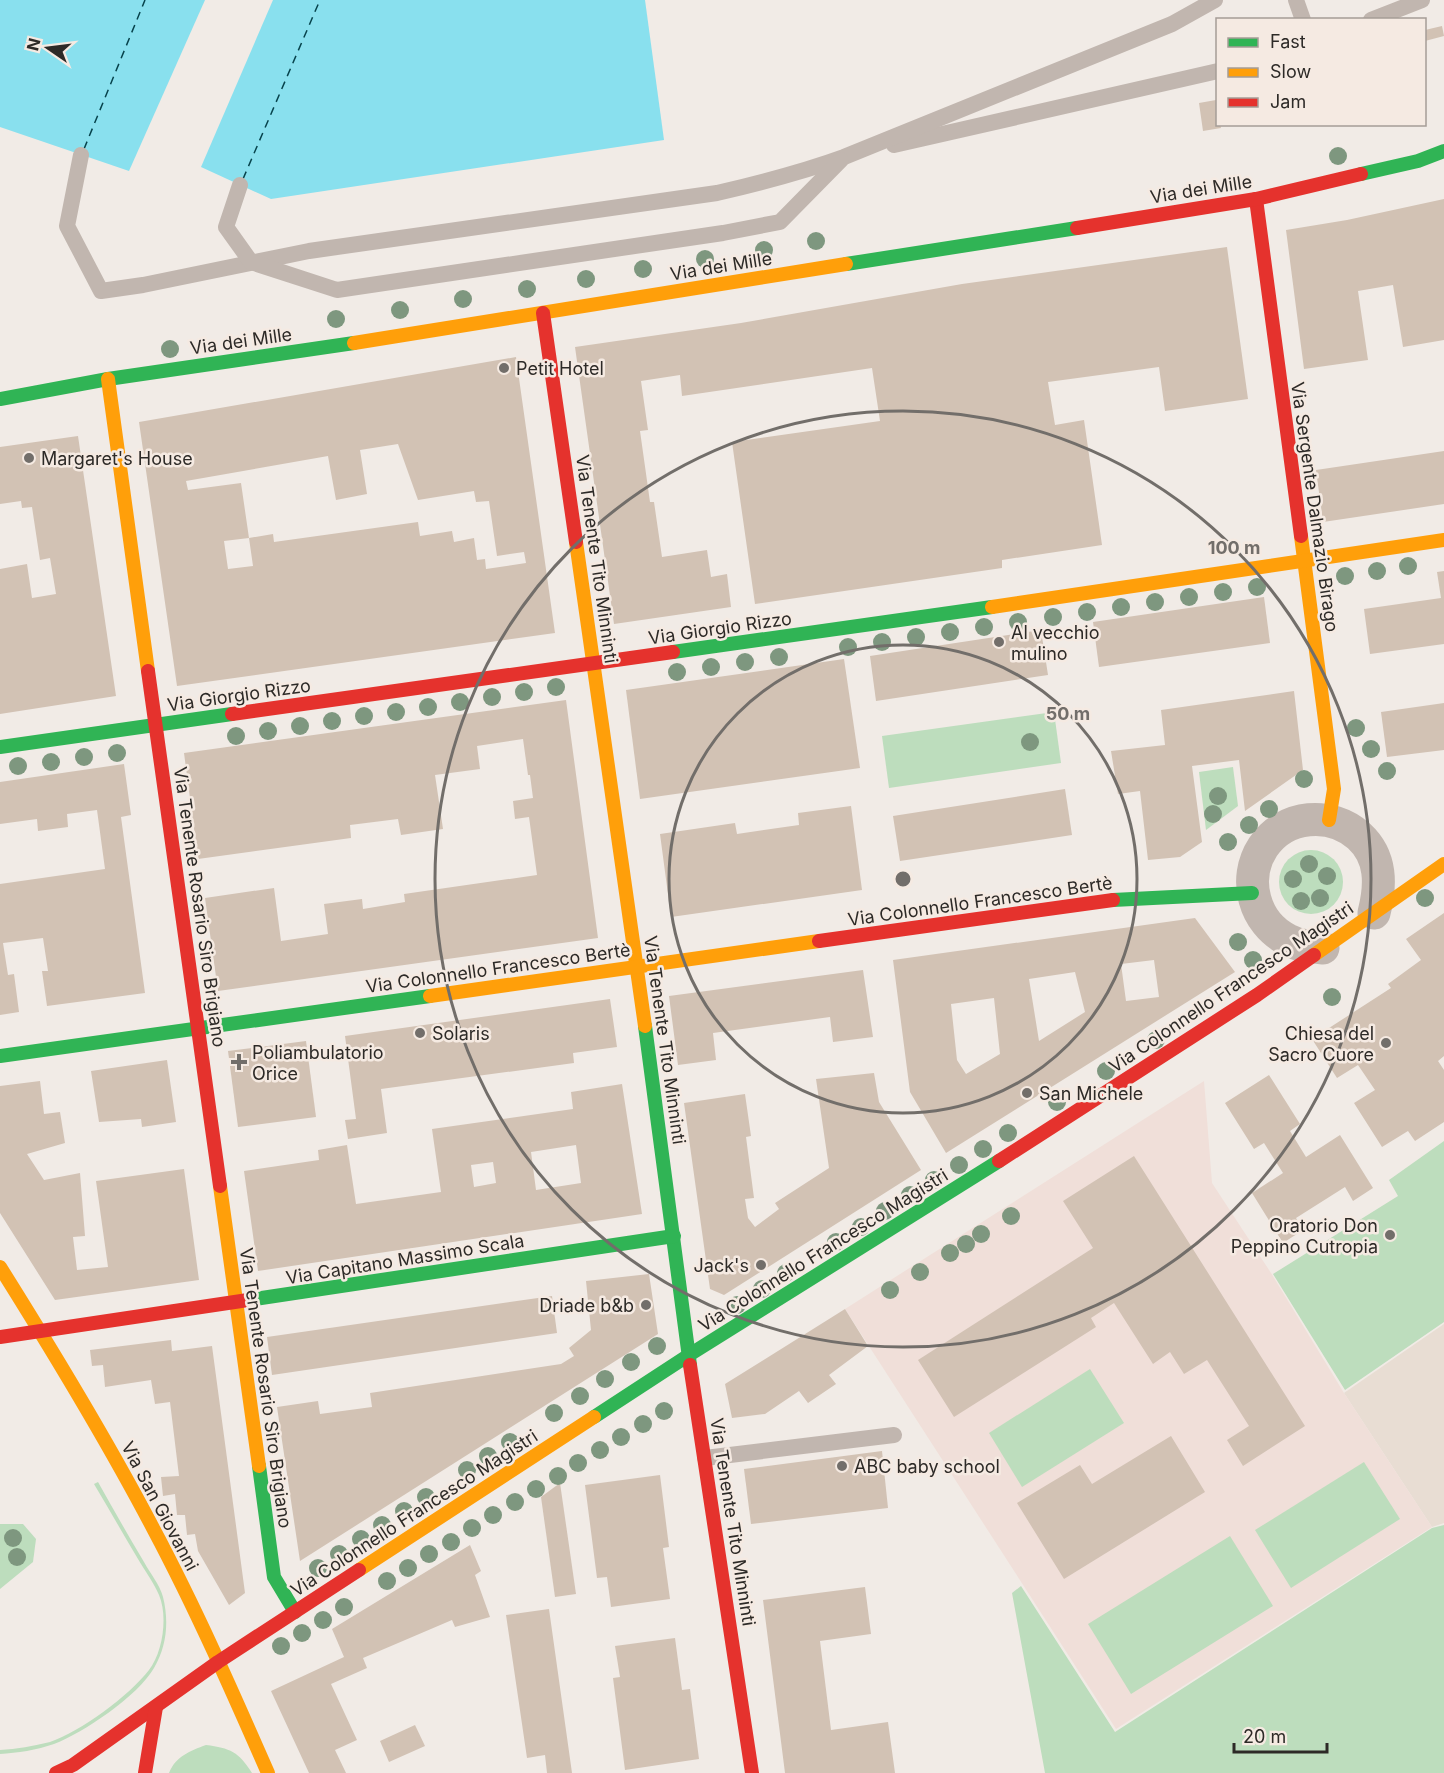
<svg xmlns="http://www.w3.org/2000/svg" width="1444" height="1773" font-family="Inter,sans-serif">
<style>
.built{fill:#e8ddd3}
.education{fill:#f0dfd9}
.green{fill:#bdddbd}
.water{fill:#89e0ee}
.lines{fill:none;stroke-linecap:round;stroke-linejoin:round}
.ferry{stroke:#07434c;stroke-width:1.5;stroke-dasharray:8 6;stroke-linecap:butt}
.building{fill:#d2c2b4;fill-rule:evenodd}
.lane{stroke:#c1b6af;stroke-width:16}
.street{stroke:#c1b6af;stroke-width:33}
.fast{stroke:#30b455;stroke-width:14}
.slow{stroke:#ff9f0a;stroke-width:14}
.jam{stroke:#e5322d;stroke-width:14}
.tree{fill:#7e977f}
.ring{fill:none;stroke:#726e6a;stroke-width:3}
.poi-dot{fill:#726e6a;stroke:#f5eae2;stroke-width:2}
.labels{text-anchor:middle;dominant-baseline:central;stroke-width:5;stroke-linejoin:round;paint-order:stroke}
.street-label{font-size:18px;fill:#2d2a27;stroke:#f5eae2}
.poi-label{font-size:18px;fill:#2d2a27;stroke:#f5eae2;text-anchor:start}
.centre{fill:#726e6a;stroke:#f5eae2;stroke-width:3}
.ring-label{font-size:18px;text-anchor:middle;font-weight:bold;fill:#726e6a;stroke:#f5eae2;stroke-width:5;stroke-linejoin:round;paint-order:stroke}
</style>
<rect width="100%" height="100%" fill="#f1ebe6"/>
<polygon class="built" points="1444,1324 1444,1523 1432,1527 1344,1393"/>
<polygon class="education" points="1204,1081 1212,1183 1271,1273 1344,1393 1432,1527 1116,1729 845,1309"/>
<g class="green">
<polygon points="1054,712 1061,763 889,788 882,736"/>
<polygon points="1233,767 1238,806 1206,830 1199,772"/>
<circle cx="1311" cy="882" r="32"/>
<polygon points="1444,1141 1444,1322 1345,1390 1273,1274 1398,1196 1389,1180"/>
<polygon points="1090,1369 1124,1423 1022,1487 989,1433"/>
<polygon points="1364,1462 1400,1519 1291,1588 1255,1530"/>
<path d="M98,1482C113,1509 128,1535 144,1562C150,1573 160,1585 163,1597C169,1621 167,1646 154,1668C138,1696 83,1733 54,1744C37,1750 17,1753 0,1754V1750C16,1749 34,1746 50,1742C80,1732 130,1695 149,1670C163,1652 168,1616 159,1595C154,1583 145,1571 138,1559C123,1534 109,1509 94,1484Z"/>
<polygon points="0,1524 23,1524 36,1539 33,1562 0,1589"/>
<polygon points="1444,1525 1444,1773 1045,1773 1012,1593 1021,1586 1115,1732 1432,1528"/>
<polygon points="1230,1536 1273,1606 1131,1694 1088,1624"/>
<path d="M206,1745C230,1748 239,1752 252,1773H169C176,1756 190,1751 206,1745Z"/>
</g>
<g class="water">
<polygon points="0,0 205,0 129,171 0,127"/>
<polygon points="273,0 645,0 664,140 271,199 201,167"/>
</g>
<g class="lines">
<g class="ferry">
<polyline points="84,149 145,0"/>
<polyline points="243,179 320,0"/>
</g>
</g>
<g class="building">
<polygon points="1442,26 1444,36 1425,41 1425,30"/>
<polygon points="1216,100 1218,124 1220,124 1221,128 1203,131 1199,103"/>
<polygon points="1444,199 1444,340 1403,347 1393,285 1358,291 1368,360 1304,369 1286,230 1347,220"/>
<polygon points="1227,247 1248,399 1165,411 1159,367 1048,382 1055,425 1084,420 1102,545 1002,560 1002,568 755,604 732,442 880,421 872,368 682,396 680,375 641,381 648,430 640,431 650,502 654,502 662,557 707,550 711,577 727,574 731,607 614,624 575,347 741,323 962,284"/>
<path d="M516,357L555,633L177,686L139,422ZM398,444L418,500L474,491L476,502L489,501L497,556L524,552L526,563L486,569L485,559L477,560L474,538L454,542L452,531L420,536L418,522L274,542L273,534L249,538L253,566L228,569L224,541L249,538L241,483L188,490L186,481L328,456L336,500L367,494L360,450Z"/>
<polygon points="78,436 116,696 0,714 0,569 27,564 32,598 56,594 50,558 40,560 32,507 22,508 21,501 0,504 0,447"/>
<polygon points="1444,451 1444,504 1323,522 1316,470"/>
<polygon points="1444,571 1444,644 1370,654 1364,609 1441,598 1437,572"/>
<polygon points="1264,597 1270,643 1099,667 1093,622"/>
<polygon points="1041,630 1048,675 876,701 870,656"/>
<polygon points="844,659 860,768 640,799 626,690"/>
<polygon points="1294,691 1303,770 1245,811 1239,760 1192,766 1202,842 1180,857 1148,860 1140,791 1118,794 1111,751 1165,745 1161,710"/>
<polygon points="566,700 598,938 218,991 205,898 274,888 281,941 328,934 324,904 362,899 363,909 405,902 404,894 537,875 529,817 515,819 513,801 533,798 530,775 528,775 523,739 477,746 480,769 435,775 443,829 401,835 398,819 350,825 351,838 198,859 184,753"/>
<polygon points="1444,703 1444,750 1387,757 1381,712"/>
<polygon points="124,764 131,815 121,817 145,993 47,1006 42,971 48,971 43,938 3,943 8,975 14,974 19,1012 0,1015 0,884 105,869 97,810 67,814 68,827 38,831 37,819 0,824 0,782"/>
<polygon points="1065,789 1072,835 900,861 893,816"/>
<polygon points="851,806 862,890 671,917 660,834 735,823 737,834 799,825 798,813"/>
<polygon points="1444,913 1444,1056 1438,1061 1444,1070 1444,1122 1415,1141 1408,1131 1382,1147 1354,1103 1375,1090 1358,1065 1337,1078 1312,1039 1391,988 1388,984 1421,960 1406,939"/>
<path d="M1195,918L1235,972L946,1153L910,1092L893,960ZM1154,960L1159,997L1126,1001L1121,964ZM1075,972L1085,1012L1039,1041L1029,979ZM994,998L1000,1054L966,1074L957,1060L951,1004Z"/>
<polygon points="863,970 873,1037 833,1042 830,1017 713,1033 716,1060 678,1065 669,996"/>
<polygon points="610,999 617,1047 573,1053 574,1063 381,1089 387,1133 348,1139 345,1120 356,1119 345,1036"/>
<polygon points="306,1041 316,1117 238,1127 228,1051"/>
<polygon points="167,1060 176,1122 142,1127 141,1119 99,1122 91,1071"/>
<polygon points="874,1073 879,1102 921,1170 724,1295 710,1289 684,1103 745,1094 751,1136 746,1137 754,1198 745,1199 748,1218 755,1227 779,1209 775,1203 829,1168 816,1079"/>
<polygon points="1269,1075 1300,1124 1290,1131 1306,1157 1340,1135 1373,1188 1353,1201 1345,1187 1296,1218 1303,1230 1283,1243 1252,1193 1283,1173 1264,1143 1254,1149 1225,1103"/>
<polygon points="40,1081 44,1114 60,1112 65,1143 27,1154 44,1180 80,1173 85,1236 73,1237 77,1270 108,1267 96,1181 184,1169 199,1280 55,1300 0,1213 0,1086"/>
<path d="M622,1084L642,1214L258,1271L244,1171L319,1160L318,1150L347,1145L356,1204L441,1192L432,1129L573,1109L571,1092ZM576,1145L581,1183L536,1190L531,1152ZM493,1162L496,1183L474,1187L471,1165Z"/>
<polygon points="1134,1156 1305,1426 1243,1466 1227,1440 1249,1426 1207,1360 1184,1374 1170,1352 1153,1364 1114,1303 1091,1318 1096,1327 954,1417 918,1360 1093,1248 1063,1201"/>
<polygon points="649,1274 658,1334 300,1561 277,1407 318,1401 320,1414 372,1407 370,1393 561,1364 574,1356 569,1348 591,1330 586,1281"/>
<polygon points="552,1296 557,1333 272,1375 267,1337"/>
<polygon points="845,1309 868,1346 829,1375 836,1384 808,1403 799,1391 765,1414 732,1418 725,1384"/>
<polygon points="171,1340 172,1351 212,1346 245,1593 229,1605 198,1551 195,1534 187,1535 185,1515 177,1515 175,1494 163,1496 161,1477 179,1476 170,1402 155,1404 151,1380 105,1387 103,1365 92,1366 90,1350"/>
<polygon points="1171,1436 1205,1492 1064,1579 1017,1503 1080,1465 1092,1484"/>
<polygon points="882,1451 888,1508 751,1524 744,1469"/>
<polygon points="660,1475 669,1547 663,1548 670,1599 611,1607 607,1577 597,1578 585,1485"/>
<polygon points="560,1483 576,1594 555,1597 541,1497"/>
<polygon points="470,1545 481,1571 475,1575 490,1617 455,1627 452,1620 363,1658 367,1668 331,1684 357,1740 335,1750 346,1773 309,1773 271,1691 344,1657 332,1629"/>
<polygon points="865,1587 871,1634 820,1641 831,1730 888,1722 895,1773 785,1773 763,1600"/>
<polygon points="549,1609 572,1773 547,1773 545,1755 527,1758 506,1615"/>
<polygon points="675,1638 682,1690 690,1689 699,1759 625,1770 613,1678 620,1677 615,1646"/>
<polygon points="415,1725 425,1746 389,1762 380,1741"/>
</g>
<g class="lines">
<g class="lane">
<polyline points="1296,0 1303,20"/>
<polyline points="1371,20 1422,0"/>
<polyline points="894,145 1218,71"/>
<path d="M81,155L67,226L101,291L143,285L309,251L717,193C760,183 803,172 844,157L1172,24L1215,0"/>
<polyline points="240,185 226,227 251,262 337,290 723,233 780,222 841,160"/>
<polyline points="705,1458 894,1435"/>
</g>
<path class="street" d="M1323,948C1311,947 1299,946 1288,940C1254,923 1242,879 1263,847C1285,814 1331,811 1359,836C1382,857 1381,885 1374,913"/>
<g class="fast">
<polyline points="1361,174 1418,161 1444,151"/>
<polyline points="846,264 1077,228"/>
<polyline points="0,399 108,379 354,343"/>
<polyline points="673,652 992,607"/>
<polyline points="0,747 232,714"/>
<polyline points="1113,900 1252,893"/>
<polyline points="645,1026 690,1365"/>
<polyline points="0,1056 430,996"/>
<polyline points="248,1300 674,1236"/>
<polyline points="594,1417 689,1355 999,1161"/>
<polyline points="259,1466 274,1577 295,1612"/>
</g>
<g class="slow">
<polyline points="354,343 846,264"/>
<polyline points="108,379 148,671"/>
<polyline points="1301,536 1334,789 1329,820"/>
<polyline points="576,542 645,1026"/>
<polyline points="992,607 1444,540"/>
<polyline points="1314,955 1444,864"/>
<polyline points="430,996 819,941"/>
<polyline points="220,1186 259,1466"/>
<path d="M0,1267C54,1353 107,1440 154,1530C196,1609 232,1691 268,1773"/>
<polyline points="359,1570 594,1417"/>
</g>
<g class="jam">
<polyline points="1256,199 1301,536"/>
<polyline points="1077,228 1256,199 1361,174"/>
<polyline points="543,313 576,542"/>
<polyline points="148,671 220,1186"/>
<polyline points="232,714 673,652"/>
<polyline points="819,941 1113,900"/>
<polyline points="999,1161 1257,995 1314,955"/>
<polyline points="0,1337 248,1300"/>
<polyline points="690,1365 752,1773"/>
<polyline points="56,1773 73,1765 218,1662 359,1570"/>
<polyline points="145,1773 156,1707"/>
</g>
</g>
<g class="tree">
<circle cx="1338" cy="156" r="9"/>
<circle cx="816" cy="241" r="9"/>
<circle cx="764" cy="250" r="9"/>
<circle cx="705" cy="259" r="9"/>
<circle cx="643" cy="269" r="9"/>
<circle cx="586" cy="279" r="9"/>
<circle cx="527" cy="289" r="9"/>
<circle cx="463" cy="299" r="9"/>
<circle cx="400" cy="310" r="9"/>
<circle cx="336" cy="319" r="9"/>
<circle cx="170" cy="349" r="9"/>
<circle cx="1408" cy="566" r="9"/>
<circle cx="1377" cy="571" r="9"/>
<circle cx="1345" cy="576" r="9"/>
<circle cx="1257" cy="587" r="9"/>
<circle cx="1223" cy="592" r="9"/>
<circle cx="1189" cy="597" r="9"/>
<circle cx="1155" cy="602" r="9"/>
<circle cx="1121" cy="607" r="9"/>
<circle cx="1087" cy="612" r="9"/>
<circle cx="1053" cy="617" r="9"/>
<circle cx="1018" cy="622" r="9"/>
<circle cx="984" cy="627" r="9"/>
<circle cx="950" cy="632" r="9"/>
<circle cx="916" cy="637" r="9"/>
<circle cx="882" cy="642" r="9"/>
<circle cx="848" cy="647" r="9"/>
<circle cx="779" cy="657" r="9"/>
<circle cx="745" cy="662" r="9"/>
<circle cx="711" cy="667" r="9"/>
<circle cx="677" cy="672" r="9"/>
<circle cx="556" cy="687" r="9"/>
<circle cx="524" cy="692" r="9"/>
<circle cx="492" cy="697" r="9"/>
<circle cx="460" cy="702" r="9"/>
<circle cx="428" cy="707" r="9"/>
<circle cx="396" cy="712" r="9"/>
<circle cx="364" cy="716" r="9"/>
<circle cx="332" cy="721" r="9"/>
<circle cx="300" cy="726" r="9"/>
<circle cx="1356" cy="728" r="9"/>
<circle cx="268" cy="731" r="9"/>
<circle cx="236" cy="736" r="9"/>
<circle cx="1030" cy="742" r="9"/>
<circle cx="1371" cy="749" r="9"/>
<circle cx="117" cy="753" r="9"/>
<circle cx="84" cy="757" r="9"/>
<circle cx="51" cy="762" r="9"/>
<circle cx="18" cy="766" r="9"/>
<circle cx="1387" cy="771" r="9"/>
<circle cx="1304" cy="779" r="9"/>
<circle cx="1218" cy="796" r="9"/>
<circle cx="1269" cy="809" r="9"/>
<circle cx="1213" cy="814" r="9"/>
<circle cx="1249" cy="825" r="9"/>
<circle cx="1228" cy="842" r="9"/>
<circle cx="1309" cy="864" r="9"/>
<circle cx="1327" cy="876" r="9"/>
<circle cx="1293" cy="879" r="9"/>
<circle cx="1320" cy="898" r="9"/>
<circle cx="1425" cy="898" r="9"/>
<circle cx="1301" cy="901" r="9"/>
<circle cx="1238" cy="942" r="9"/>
<circle cx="1253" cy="960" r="9"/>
<circle cx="1332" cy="997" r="9"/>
<circle cx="1156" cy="1040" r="9"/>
<circle cx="1106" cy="1071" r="9"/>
<circle cx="1057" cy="1102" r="9"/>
<circle cx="1008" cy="1133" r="9"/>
<circle cx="983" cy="1149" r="9"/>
<circle cx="959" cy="1165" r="9"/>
<circle cx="934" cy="1180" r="9"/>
<circle cx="910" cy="1195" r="9"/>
<circle cx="885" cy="1211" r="9"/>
<circle cx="1011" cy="1216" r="9"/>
<circle cx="861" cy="1227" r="9"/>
<circle cx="981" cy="1234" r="9"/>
<circle cx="836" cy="1242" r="9"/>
<circle cx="966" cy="1244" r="9"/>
<circle cx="950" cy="1253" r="9"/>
<circle cx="920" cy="1272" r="9"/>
<circle cx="786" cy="1273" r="9"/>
<circle cx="762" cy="1289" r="9"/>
<circle cx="890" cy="1290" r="9"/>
<circle cx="737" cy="1305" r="9"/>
<circle cx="657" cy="1346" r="9"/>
<circle cx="631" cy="1362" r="9"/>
<circle cx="605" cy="1379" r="9"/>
<circle cx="580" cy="1396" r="9"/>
<circle cx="664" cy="1411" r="9"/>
<circle cx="554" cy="1413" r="9"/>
<circle cx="643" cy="1424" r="9"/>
<circle cx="621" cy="1437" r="9"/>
<circle cx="510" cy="1442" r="9"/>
<circle cx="600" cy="1450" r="9"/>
<circle cx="488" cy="1456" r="9"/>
<circle cx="578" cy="1463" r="9"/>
<circle cx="467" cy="1470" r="9"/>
<circle cx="558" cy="1476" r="9"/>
<circle cx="536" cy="1489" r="9"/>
<circle cx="426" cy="1497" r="9"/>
<circle cx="515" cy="1502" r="9"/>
<circle cx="404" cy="1511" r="9"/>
<circle cx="493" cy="1515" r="9"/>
<circle cx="382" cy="1525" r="9"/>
<circle cx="472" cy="1528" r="9"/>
<circle cx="13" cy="1538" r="9"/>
<circle cx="361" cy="1539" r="9"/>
<circle cx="451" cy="1542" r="9"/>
<circle cx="339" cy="1554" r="9"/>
<circle cx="429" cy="1554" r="9"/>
<circle cx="17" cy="1557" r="9"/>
<circle cx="318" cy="1568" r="9"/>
<circle cx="408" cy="1568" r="9"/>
<circle cx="387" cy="1581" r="9"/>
<circle cx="344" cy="1607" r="9"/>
<circle cx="323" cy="1620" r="9"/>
<circle cx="302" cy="1633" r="9"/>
<circle cx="281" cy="1646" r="9"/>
</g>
<g class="ring">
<circle cx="903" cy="879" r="234"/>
<circle cx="903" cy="879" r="468"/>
</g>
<g class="poi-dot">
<circle cx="504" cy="368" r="6"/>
<circle cx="29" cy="458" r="6"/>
<circle cx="999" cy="642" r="6"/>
<circle cx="420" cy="1033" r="6"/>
<circle cx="1386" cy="1043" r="6"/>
<path d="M236 1053h6v6h6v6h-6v6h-6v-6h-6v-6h6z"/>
<circle cx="1027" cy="1093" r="6"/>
<circle cx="1390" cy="1235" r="6"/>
<circle cx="761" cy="1265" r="6"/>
<circle cx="646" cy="1305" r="6"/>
<circle cx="842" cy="1466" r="6"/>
</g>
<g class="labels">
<g class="street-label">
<text transform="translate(1201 189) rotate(-9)">Via dei Mille</text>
<text transform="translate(721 266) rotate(-9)">Via dei Mille</text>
<text transform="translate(241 341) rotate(-8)">Via dei Mille</text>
<text transform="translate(1315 507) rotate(82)">Via Sergente Dalmazio Birago</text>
<text transform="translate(597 559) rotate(82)">Via Tenente Tito Minninti</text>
<text transform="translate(720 628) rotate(-8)">Via Giorgio Rizzo</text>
<text transform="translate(239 695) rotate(-8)">Via Giorgio Rizzo</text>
<text transform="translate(980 901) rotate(-8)">Via Colonnello Francesco Bertè</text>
<text transform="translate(200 907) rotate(82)">Via Tenente Rosario Siro Brigiano</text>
<text transform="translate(498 968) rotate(-8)">Via Colonnello Francesco Bertè</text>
<text transform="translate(1231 987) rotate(-34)">Via Colonnello Francesco Magistri</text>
<text transform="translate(665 1040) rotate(82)">Via Tenente Tito Minninti</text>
<text transform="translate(823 1250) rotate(-32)">Via Colonnello Francesco Magistri</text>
<text transform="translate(405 1259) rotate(-9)">Via Capitano Massimo Scala</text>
<text transform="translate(266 1388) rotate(82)">Via Tenente Rosario Siro Brigiano</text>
<text transform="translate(160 1506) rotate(62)">Via San Giovanni</text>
<text transform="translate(414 1513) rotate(-33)">Via Colonnello Francesco Magistri</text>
<text transform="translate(733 1522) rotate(81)">Via Tenente Tito Minninti</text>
</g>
<g class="poi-label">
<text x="516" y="368">Petit Hotel</text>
<text x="41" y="458">Margaret's House</text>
<text x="1011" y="632">Al vecchio<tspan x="1011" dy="21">mulino</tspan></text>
<text x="432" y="1033">Solaris</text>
<text x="1374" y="1033" text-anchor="end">Chiesa del<tspan x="1374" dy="21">Sacro Cuore</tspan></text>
<text x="252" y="1052">Poliambulatorio<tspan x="252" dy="21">Orice</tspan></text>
<text x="1039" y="1093">San Michele</text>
<text x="1378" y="1225" text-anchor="end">Oratorio Don<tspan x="1378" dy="21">Peppino Cutropia</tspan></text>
<text x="749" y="1265" text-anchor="end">Jack's</text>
<text x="634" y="1305" text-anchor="end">Driade b&amp;b</text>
<text x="854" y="1466">ABC baby school</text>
</g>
</g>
<circle cx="903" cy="879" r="9" class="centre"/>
<g class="ring-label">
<text x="1234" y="554">100 m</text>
<text x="1068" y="720">50 m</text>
</g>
<rect x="1216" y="18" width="210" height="108" fill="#f5eae2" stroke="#a59d97" stroke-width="1.5"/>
<rect x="1228" y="38" width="30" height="9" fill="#30b455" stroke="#a59d97" stroke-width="1.5"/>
<text x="1270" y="48" font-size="18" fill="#2d2a27">Fast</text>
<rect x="1228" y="68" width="30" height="9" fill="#ff9f0a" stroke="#a59d97" stroke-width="1.5"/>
<text x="1270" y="78" font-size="18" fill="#2d2a27">Slow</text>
<rect x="1228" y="98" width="30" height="9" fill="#e5322d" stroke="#a59d97" stroke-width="1.5"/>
<text x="1270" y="108" font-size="18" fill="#2d2a27">Jam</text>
<g transform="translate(48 48) rotate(284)" stroke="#f5eae2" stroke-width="4.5" paint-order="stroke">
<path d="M0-4.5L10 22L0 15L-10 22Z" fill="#2d2a27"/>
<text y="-9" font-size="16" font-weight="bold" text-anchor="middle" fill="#2d2a27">N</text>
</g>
<path d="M1234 1743v9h93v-9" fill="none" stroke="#2d2a27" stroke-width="3"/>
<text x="1243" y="1743" font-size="18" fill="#2d2a27" stroke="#f5eae2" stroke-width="4.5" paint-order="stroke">20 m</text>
</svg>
